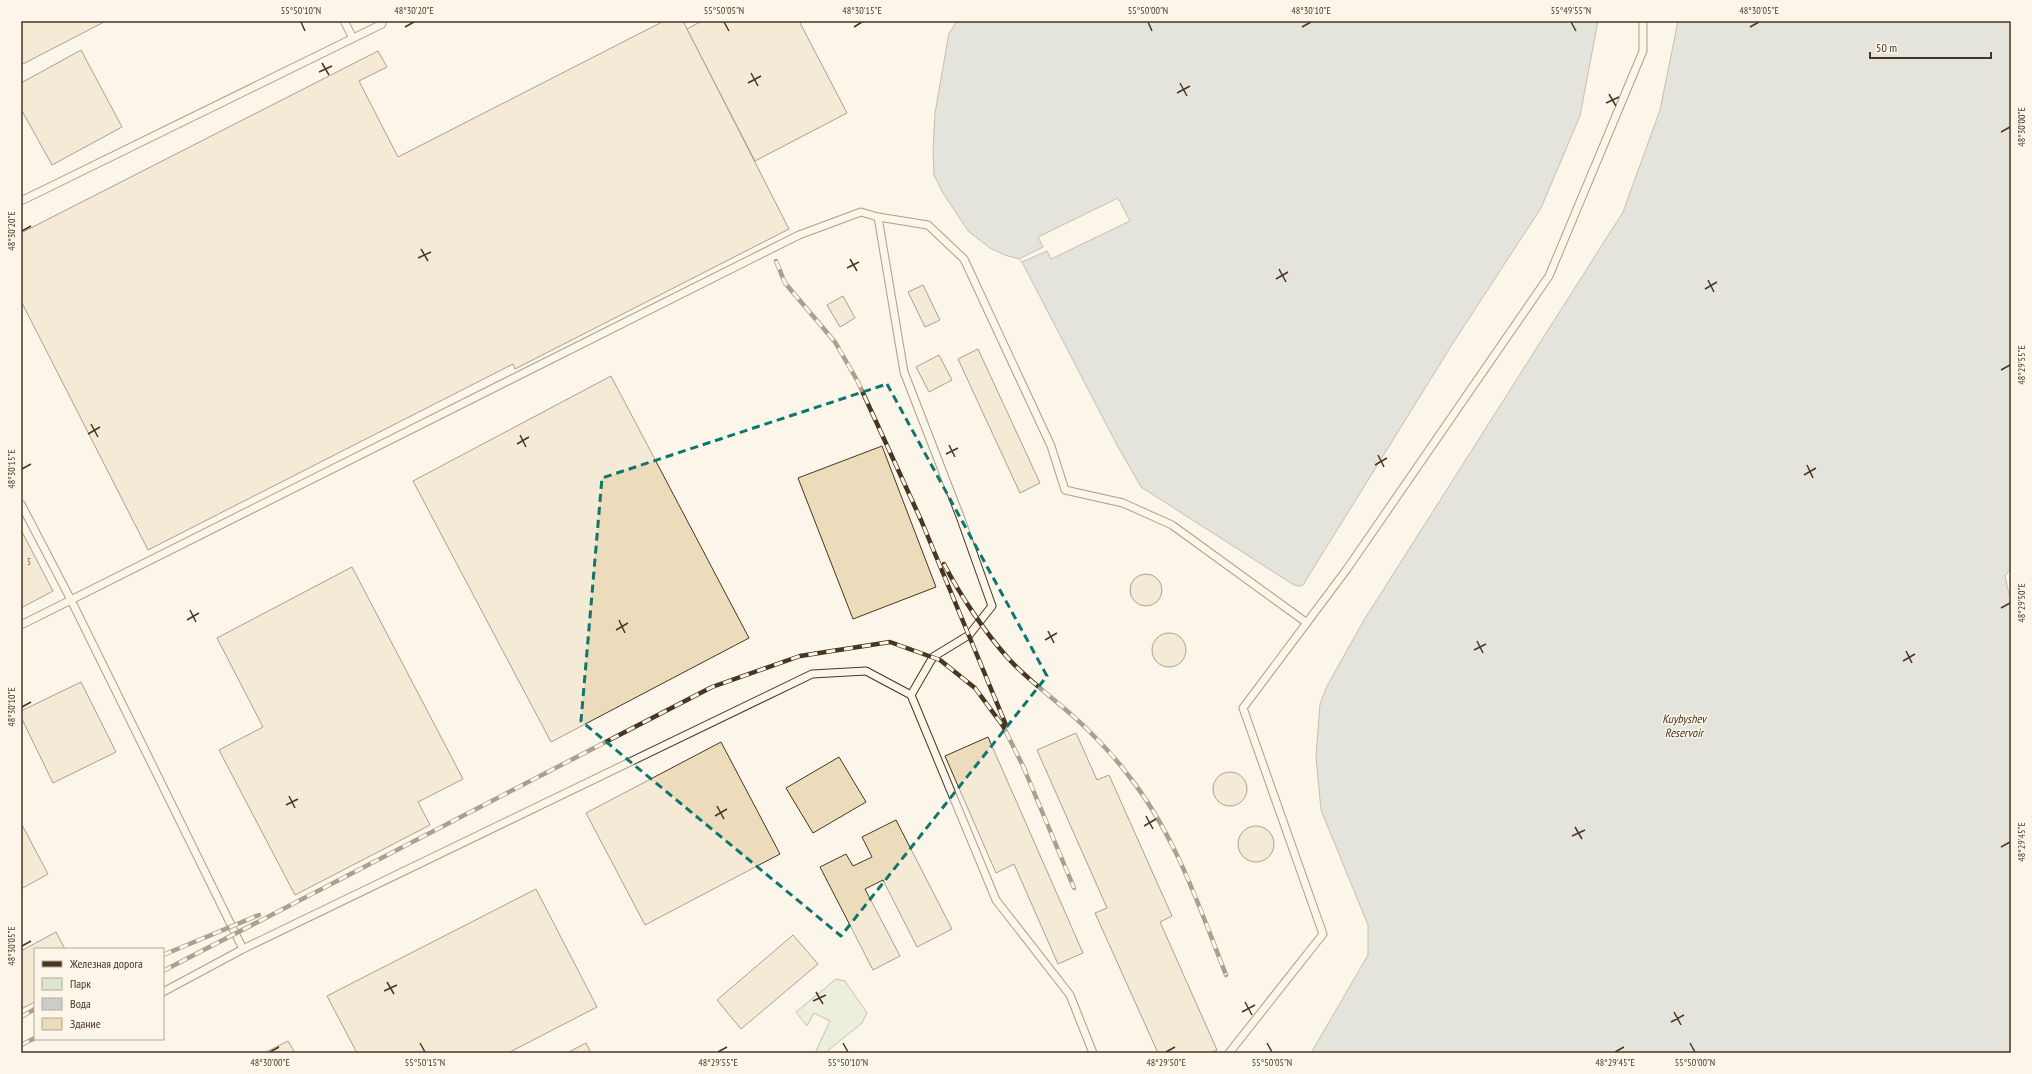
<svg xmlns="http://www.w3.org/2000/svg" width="2032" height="1074" font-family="'PT Sans Narrow',sans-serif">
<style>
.green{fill:#dce7d0;stroke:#887966}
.water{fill:#c9cecd;stroke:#887966}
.pier{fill:#fbf6e9;stroke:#887966}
.building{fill:#ecdcbc;stroke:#4a3520}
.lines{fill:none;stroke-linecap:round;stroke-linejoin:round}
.service-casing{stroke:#4a3520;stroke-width:9}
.service{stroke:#fbf6e9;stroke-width:7}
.rail-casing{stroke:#4a3520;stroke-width:4.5}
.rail{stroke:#fbf6e9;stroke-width:3;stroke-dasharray:9;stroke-linecap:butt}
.marked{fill:none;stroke:#0f766e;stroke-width:3;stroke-dasharray:8 5;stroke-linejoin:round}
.ticks{fill:none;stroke:#4a3520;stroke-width:1.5}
.labels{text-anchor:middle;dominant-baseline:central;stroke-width:3;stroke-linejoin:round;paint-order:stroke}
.number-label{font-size:9px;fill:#725f47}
.water-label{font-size:12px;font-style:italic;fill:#4a3520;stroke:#fbf6e9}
.neatline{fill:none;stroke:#4a3520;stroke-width:1.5}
.ticks-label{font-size:10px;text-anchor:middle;fill:#4a3520}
</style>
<rect width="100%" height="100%" fill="#fbf6e9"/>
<polygon class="green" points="836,979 845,981 867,1013 862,1023 825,1053 815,1053 830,1021 814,1013 807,1026 796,1012"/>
<g class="water">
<polygon points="957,21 1598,21 1580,116 1541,208 1453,343 1303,585 1299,586 1294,585 1141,487 1117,445 1022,262 1019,259 1005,255 990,248 968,231 943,193 934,175 933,151 935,113 949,33"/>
<polygon points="1678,21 2011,21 2011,568 2005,576 2011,603 2011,1053 1311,1053 1368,955 1368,925 1321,810 1316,757 1320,704 1327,686 1364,620 1623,212 1660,110"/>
</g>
<polygon class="pier" points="1118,198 1130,221 1051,259 1047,251 1022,262 1019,259 1043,247 1038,237"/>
<g class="building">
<polygon points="21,21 106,21 21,65"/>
<polygon points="664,21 683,21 789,229 515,369 513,364 148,550 21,301 21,233 378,51 387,67 359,81 398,157"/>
<polygon points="702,21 799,21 847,113 755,161 687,29"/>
<polygon points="81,50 122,127 52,165 21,109 21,83"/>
<polygon points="923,285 940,320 925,327 908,292"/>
<polygon points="843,296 855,318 840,327 827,305"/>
<polygon points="978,349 1040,483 1020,493 958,359"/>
<polygon points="939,355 952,380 929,392 916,367"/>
<polygon points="611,376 749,638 551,742 413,481"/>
<polygon points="882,446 936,587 853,619 798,478"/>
<polygon points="21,530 53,591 21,608"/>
<polygon points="352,567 463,779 418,802 430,825 295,895 219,750 263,727 217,638"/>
<circle cx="1146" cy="590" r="16"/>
<circle cx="1169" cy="650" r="17"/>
<polygon points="81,682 116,752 53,783 21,717 21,711"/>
<polygon points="1076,733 1097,780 1109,775 1172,916 1160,922 1217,1050 1211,1053 1158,1053 1095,913 1107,908 1037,750"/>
<polygon points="988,737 1083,953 1058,964 1014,864 996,873 945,756"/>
<polygon points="721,742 780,854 645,925 586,813"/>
<polygon points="839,757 866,802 813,833 786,788"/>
<circle cx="1230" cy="789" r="17"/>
<polygon points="896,820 952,929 917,947 883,880 865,889 900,956 873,970 820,867 846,854 853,866 872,857 862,837"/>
<polygon points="21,823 48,874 21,889"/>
<circle cx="1256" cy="844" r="18"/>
<polygon points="536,889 597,1007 508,1053 357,1053 327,996"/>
<polygon points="56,932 65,949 35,949 35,1002 21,1009 21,951"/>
<polygon points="793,935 818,964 741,1029 717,1000"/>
<polygon points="288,1041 295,1053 264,1053"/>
<polygon points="586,1043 591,1053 567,1053"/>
</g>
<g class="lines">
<g class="service-casing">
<g id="service">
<polyline points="344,21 353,38"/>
<polyline points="21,201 382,24"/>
<polyline points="878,217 904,372 961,519 992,606 969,635 933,657 911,695"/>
<polyline points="21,504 71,600 243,949"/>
<polyline points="21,625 799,235 861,212 878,217 928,225 964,259 1051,446 1065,490 1123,503 1172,525 1307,623"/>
<polyline points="163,992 243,949 812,674 866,671 911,695 996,900 1070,995 1093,1053"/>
<polyline points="1229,1053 1323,934 1243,708 1347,569 1549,276 1643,51 1643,21"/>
</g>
</g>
<use href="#service" class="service"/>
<g class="rail-casing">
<g id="rail">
<polyline points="776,261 785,283 835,342 858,382 921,520 1006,725"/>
<path d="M944,564C960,595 984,631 1007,657C1032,685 1064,705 1090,732C1103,745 1117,760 1128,775C1175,834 1199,906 1226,975"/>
<polyline points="1023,766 1074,888"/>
<polyline points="163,955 259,915"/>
<polyline points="163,971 712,687 800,656 890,642 940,660 975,688 1003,726 1025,770"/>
<polyline points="21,1017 35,1009"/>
<polyline points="21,1045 35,1038"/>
</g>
</g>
<use href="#rail" class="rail"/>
</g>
<path d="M0 0H2032V1074H0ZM887,384L1047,676L841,936L581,721L602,478Z" fill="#fbf6e9" fill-opacity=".55" fill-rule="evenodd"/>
<path class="marked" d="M887,384L1047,676L841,936L581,721L602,478Z"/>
<path class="ticks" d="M301,22L305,31M724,22L729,31M1148,22L1152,31M1571,22L1576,31M405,27L414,22M854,27L862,22M1302,27L1311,22M1750,27L1759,22M322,63L329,75M319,72L332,66M751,73L758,86M748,83L761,76M1180,83L1187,96M1177,93L1190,86M1609,94L1616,106M1606,103L1619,97M2001,132L2010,127M22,231L31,226M421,249L428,261M418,258L431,252M850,259L857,271M847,268L859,262M1279,269L1286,282M1276,279L1288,272M1708,280L1714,292M1705,289L1717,282M2001,370L2010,365M91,424L98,437M88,434L100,427M520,435L526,447M517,444L529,437M949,445L955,457M946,454L958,448M1378,455L1384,467M1375,465L1387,458M1807,465L1813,478M22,469L31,464M1804,475L1816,468M2001,608L2010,603M190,610L196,622M187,620L199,613M619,620L625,633M616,630L628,623M1048,631L1054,643M1045,640L1057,633M1477,641L1483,653M1474,650L1486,644M1906,651L1912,663M1903,661L1915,654M22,707L31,702M289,796L295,808M286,805L298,799M717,806L724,819M715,816L727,809M1146,816L1153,829M1144,826L1156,819M1575,827L1582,839M1572,836L1585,830M2001,847L2010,842M22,946L31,941M387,982L394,994M384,991L397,985M816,992L823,1004M813,1001L826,995M1245,1002L1252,1015M1242,1012L1255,1005M1674,1012L1681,1025M1671,1022L1684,1015M420,1043L425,1052M843,1043L848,1052M1267,1043L1272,1052M1690,1043L1695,1052M270,1052L279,1047M718,1052L727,1047M1166,1052L1175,1047M1615,1052L1624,1047"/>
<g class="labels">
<g class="number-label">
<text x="29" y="561">5</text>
</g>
<g class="water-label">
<text x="1684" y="718">Kuybyshev<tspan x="1684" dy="14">Reservoir</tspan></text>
</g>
</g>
<rect width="2032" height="1074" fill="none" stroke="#fbf6e9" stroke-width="44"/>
<rect x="34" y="948" width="130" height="92" fill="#fbf6e9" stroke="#b4a999"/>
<rect x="42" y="961" width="20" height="6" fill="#4a3520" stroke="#b4a999"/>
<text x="70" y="968" font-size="12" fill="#4a3520">Железная дорога</text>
<rect x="42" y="978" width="20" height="12" fill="#dce7d0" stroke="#b4a999"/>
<text x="70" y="988" font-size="12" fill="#4a3520">Парк</text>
<rect x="42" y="998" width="20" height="12" fill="#c9cecd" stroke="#b4a999"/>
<text x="70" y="1008" font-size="12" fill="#4a3520">Вода</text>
<rect x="42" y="1018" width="20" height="12" fill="#ecdcbc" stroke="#b4a999"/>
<text x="70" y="1028" font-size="12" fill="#4a3520">Здание</text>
<path d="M1870 52v6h121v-6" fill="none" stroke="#4a3520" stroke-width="2"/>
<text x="1876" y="52" font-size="12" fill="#4a3520" stroke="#fbf6e9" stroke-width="3" paint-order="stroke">50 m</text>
<rect x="22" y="22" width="1988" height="1030" class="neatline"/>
<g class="ticks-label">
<text x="301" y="14">55°50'10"N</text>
<text x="414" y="14">48°30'20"E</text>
<text x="724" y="14">55°50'05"N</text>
<text x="862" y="14">48°30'15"E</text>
<text x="1148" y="14">55°50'00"N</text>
<text x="1311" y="14">48°30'10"E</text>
<text x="1571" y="14">55°49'55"N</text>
<text x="1759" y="14">48°30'05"E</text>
<text transform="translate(2021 127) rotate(-90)" y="4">48°30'00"E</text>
<text transform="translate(11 231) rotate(-90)" y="4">48°30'20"E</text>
<text transform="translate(2021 365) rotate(-90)" y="4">48°29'55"E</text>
<text transform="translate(11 469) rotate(-90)" y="4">48°30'15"E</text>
<text transform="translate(2021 603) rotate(-90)" y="4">48°29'50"E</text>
<text transform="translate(11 707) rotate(-90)" y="4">48°30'10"E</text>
<text transform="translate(2021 842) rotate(-90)" y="4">48°29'45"E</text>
<text transform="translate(11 946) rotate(-90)" y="4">48°30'05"E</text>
<text x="270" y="1066">48°30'00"E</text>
<text x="425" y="1066">55°50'15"N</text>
<text x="718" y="1066">48°29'55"E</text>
<text x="848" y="1066">55°50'10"N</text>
<text x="1166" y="1066">48°29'50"E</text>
<text x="1272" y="1066">55°50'05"N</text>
<text x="1615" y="1066">48°29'45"E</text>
<text x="1695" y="1066">55°50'00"N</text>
</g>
</svg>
